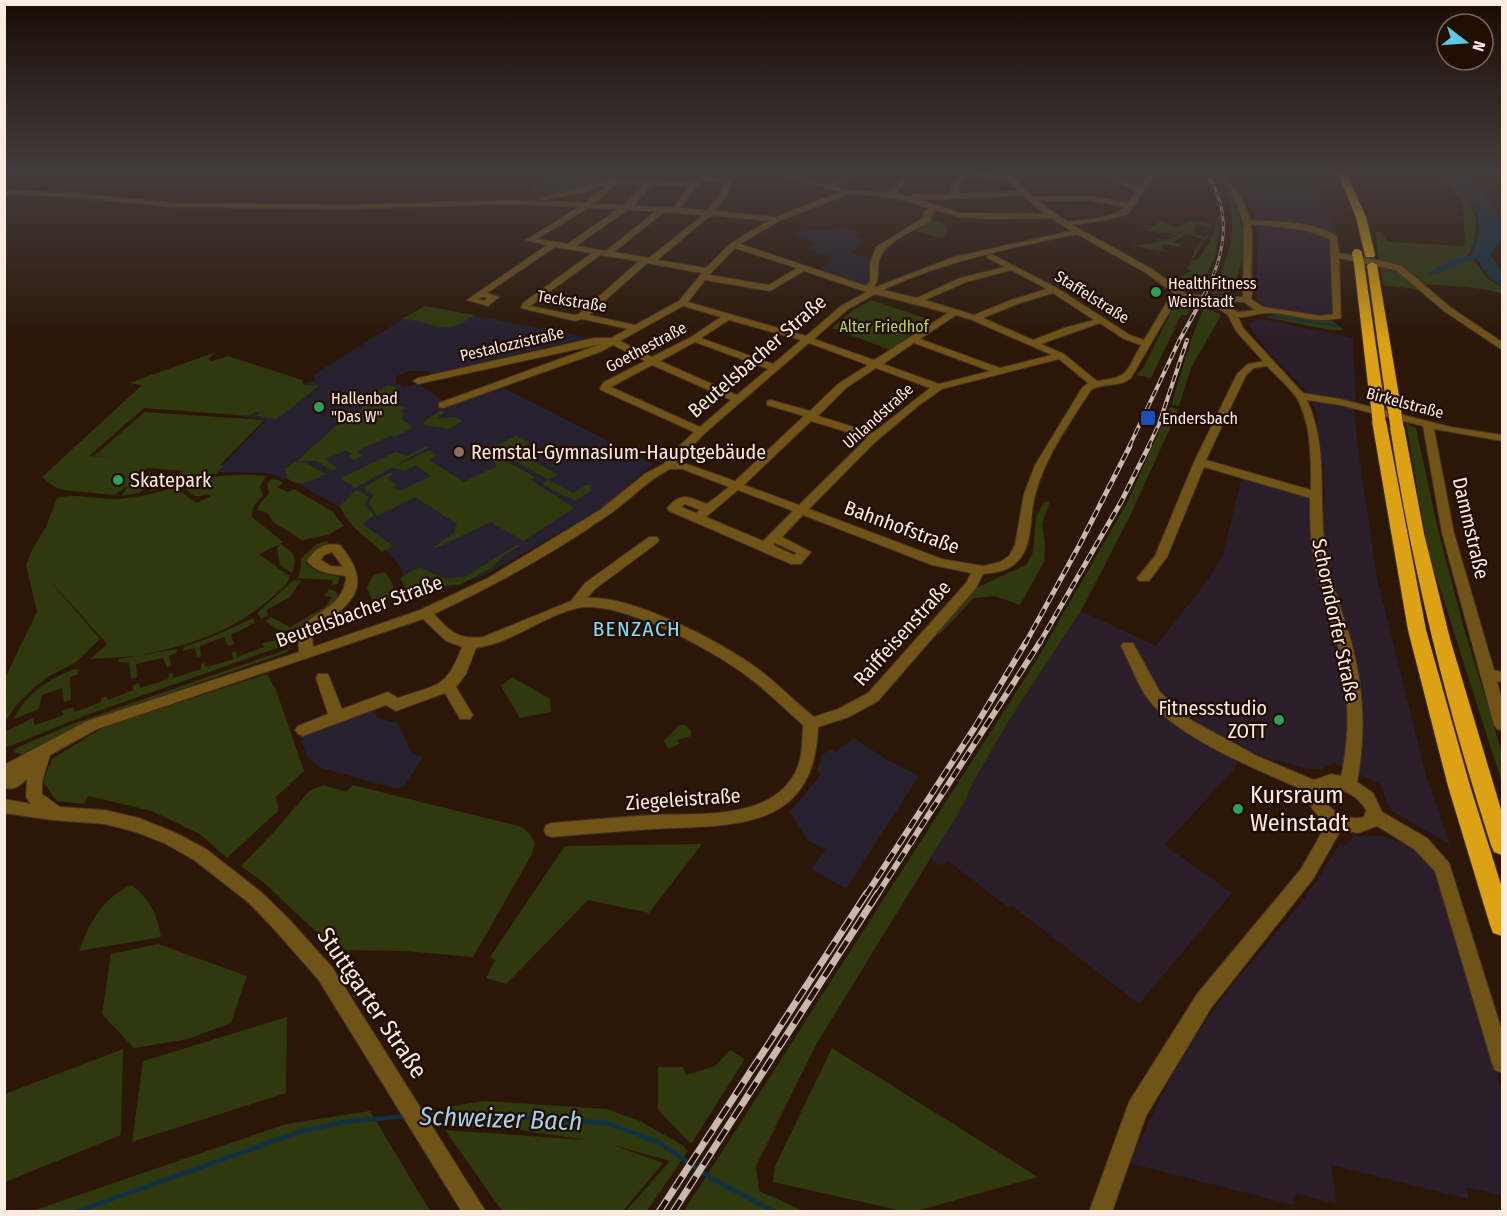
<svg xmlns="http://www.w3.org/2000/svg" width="1507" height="1216" font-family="'Fira Sans Condensed',sans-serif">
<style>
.commercial{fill:#2b1e2b}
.education{fill:#26202f}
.green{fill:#2f390d}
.water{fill:#113144}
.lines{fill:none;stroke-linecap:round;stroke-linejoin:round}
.stream-far2{stroke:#113144;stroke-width:1.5}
.stream-far1{stroke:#113144;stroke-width:2}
.stream{stroke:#113144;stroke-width:4.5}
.minor-casing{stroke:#443021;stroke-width:2}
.highway-casing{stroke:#443021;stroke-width:2}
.minor{fill:#705316;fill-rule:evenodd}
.highway{fill:#dca115;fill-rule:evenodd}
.rail-far4-casing{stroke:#c9b8ad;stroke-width:3}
.rail-far3-casing{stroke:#c9b8ad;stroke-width:4}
.rail-far2-casing{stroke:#c9b8ad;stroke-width:5}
.rail-far1-casing{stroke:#c9b8ad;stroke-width:6}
.rail-casing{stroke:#c9b8ad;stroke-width:7}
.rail-far4{stroke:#210d01;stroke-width:1.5;stroke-dasharray:5;stroke-linecap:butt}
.rail-far3{stroke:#210d01;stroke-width:2;stroke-dasharray:7;stroke-linecap:butt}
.rail-far2{stroke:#210d01;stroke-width:3;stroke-dasharray:8;stroke-linecap:butt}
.rail-far1{stroke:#210d01;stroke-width:4;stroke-dasharray:10;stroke-linecap:butt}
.rail{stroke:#210d01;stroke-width:4.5;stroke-dasharray:14;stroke-linecap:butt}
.highway-bridge-far1-casing{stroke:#443021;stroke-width:11;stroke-linecap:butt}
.highway-bridge-casing{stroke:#443021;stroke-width:14;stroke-linecap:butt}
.highway-bridge-far1{stroke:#dca115;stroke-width:10}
.highway-bridge{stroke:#dca115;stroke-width:13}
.leisure-dot{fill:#2e9e5b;stroke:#210d01;stroke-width:2}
.transit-dot{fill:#1a4fb4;stroke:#210d01;stroke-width:2}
.education-dot{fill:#8d6e63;stroke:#210d01;stroke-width:2}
.labels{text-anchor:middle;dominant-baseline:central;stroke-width:4.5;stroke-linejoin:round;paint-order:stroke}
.far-poi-label{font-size:16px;fill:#fbebe1;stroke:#210d01;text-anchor:start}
.far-street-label{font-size:16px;fill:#fbebe1;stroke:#210d01}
.far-park-label{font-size:16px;fill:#b7d452;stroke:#210d01}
.street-label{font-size:20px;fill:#fbebe1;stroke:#210d01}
.poi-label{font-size:20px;fill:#fbebe1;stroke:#210d01;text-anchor:start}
.neighbourhood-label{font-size:21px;letter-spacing:1.5px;fill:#7ddffb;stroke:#210d01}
.near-poi-label{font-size:24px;fill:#fbebe1;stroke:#210d01;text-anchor:start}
.near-street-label{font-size:24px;fill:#fbebe1;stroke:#210d01}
.near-water-label{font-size:26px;font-style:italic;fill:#a5d1ef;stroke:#210d01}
</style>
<rect width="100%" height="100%" fill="#2b1607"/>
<g class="commercial">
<polygon points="1228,173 1310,173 1326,199 1320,199 1323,206 1329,211 1338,240 1334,268 1333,314 1322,317 1285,312 1268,307 1257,299 1257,219"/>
<polygon points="1261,319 1353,338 1356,402 1354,408 1358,449 1377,578 1427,779 1450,844 1390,810 1380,784 1334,763 1322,769 1310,769 1263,757 1206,729 1166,694 1151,705 1198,740 1238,762 1232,772 1164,845 1232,893 1139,1004 1012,906 1009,908 947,860 942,866 929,858 965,802 970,788 1008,722 1081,611 1156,646 1211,576 1223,554 1242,476 1325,504 1323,468 1316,410 1304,389 1267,351 1250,327 1250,322"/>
<polygon points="1355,836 1382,836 1414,846 1436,872 1502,1093 1502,1196 1466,1187 1469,1199 1331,1165 1337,1204 1294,1193 1293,1205 1129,1163 1168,1082 1194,1038 1222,998 1305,898 1341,843 1346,845"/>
</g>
<g class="education">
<polygon points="841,227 861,232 855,236 866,239 851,253 871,260 871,283 863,286 819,270 834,258 806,249 818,243 791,235 799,231 836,230"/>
<polygon points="424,306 590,338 517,354 437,375 425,371 410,371 397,376 395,382 404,387 419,384 446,403 500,386 653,464 603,508 485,575 414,599 397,562 351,516 334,504 293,481 267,473 219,472 219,469 266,420 235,415 250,400 274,404 299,385 316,380 313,375"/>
<polygon points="373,707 377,718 398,723 412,754 423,757 404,787 398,789 321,768 307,757 300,736"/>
<polygon points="854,738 884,758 919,776 846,889 811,869 826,850 807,840 790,812 821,774 817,770 822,754 834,749 835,752"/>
</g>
<g class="green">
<polygon points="553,173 620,173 573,191 560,194 529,190"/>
<path d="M1212,173H1218L1234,196L1244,237L1243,254L1235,288L1229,293L1211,294C1227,263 1239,231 1227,196C1224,188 1217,180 1212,173Z"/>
<path d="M1436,173H1445C1452,181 1462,189 1467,198C1478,213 1479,241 1467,256L1473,259L1487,278L1502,287V294C1488,287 1437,285 1418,284L1422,290L1383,285L1375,232H1382L1388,242L1463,246L1465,243L1463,203Z"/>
<path d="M1217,216H1220L1221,221L1215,257L1198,291L1176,279L1191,271L1187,269L1192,260H1198C1207,246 1216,233 1217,216Z"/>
<polygon points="928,219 945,224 948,228 948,233 942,238 915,231"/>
<path d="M1193,220L1212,225L1210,228L1196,224L1194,234L1205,237L1210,233L1194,258H1192L1195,248L1204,239L1187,234L1173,242L1182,246L1180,247L1165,244L1161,246L1163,250L1173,253L1132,246C1143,243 1151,245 1161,241L1154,238L1165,240L1177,236C1165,231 1154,234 1141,229L1148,228L1142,225L1153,226L1161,221L1178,228Z"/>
<polygon points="871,300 930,320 928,321 934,323 919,333 915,332 890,350 832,328 852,311"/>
<polygon points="1184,303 1193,305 1187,315 1181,315 1151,378 1136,375 1143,368 1171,312 1175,307"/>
<path d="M425,306L474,315C440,340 436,320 402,319Z"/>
<polygon points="1204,308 1220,314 1220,317 1191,368 1179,406 1171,405 1192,337"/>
<polygon points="1280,314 1311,320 1332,321 1344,330 1330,330 1265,317"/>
<path d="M216,352L208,359L212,361L228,356L302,380L303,385L319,386L277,419L257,416L261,412H255L250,416L144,408L89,456L126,459L94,456L145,412L264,420L220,465L223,466L216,474C192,474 171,486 148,492L184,471L146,468L137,487L145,489L139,493L121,496L128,486L114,495L64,490L56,488L42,477L142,385L129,383Z"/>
<polygon points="388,385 398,388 394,392 401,393 388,401 405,408 401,412 404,413 401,418 413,428 394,437 392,435 358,451 363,456 354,460 348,456 352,454 346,450 326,459 338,469 330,470 317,461 297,461 345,418 358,421 364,419 349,415 358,412 376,396 371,395"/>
<polygon points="1170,407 1178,409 1176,415 1129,518 1081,611 1008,722 970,788 965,802 817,1043 756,1166 759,1191 804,1211 684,1211 1036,661 1127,503"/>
<polygon points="441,410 445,412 436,419 455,417 463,421 449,429 423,425 425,421"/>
<polygon points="1406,423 1416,428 1417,433 1438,530 1462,621 1502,753 1502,783 1428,551"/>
<path d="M516,436L530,444L507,458C497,450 486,455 477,450L502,443Z"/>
<polygon points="425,447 429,447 355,488 340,478 396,452 406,456"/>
<polygon points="430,450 437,455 429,460 464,482 497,466 490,457 501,458 535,477 531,480 574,508 523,541 491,522 436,548 435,546 454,533 457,524 415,497 377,516 369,503 373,495 363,488 391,472 393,474 387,478 397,485 393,487 400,491 431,476 416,465 406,471 392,468"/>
<polygon points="526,453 532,456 529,459 559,475 547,479 514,460"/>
<path d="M295,462L306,463L326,474C312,480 300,489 287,478L285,469Z"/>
<path d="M266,476L260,487L263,495L253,507L252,517L283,542L280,544C294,550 298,559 292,573L280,565L277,548L280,544L259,554L290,577C287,586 278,592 271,598C234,631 189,646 141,655L178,649L176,653L169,656L171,666L167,668L163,658L136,664L137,677L131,679L129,663L118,662L119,659L138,656L90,659L107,644L44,574L100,639L75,663L49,676L35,687L18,703L5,722V678L37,612L26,565L31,552L46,527L57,498C76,493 94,499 114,499C138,498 162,492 184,484L171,493L179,490L196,503L211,496L208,494C198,497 192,498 186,488C207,473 241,474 266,476Z"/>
<polygon points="271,479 281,481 283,483 277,487 288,492 294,489 332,511 344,526 328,535 302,540 273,522 268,513 257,510 261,502 269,494 267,485"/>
<polygon points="548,480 573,493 588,484 592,486 590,488 592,490 575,501 542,484"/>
<path d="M356,490L369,497L364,505L373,513V516L362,524L393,546L382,552C367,537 348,527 340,506Z"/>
<polygon points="1050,501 1042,524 1045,542 1044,562 1020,605 995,596 974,598 939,635 936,634 976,588 1027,564 1033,552 1036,517 1044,502"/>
<polygon points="327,541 329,543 314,550 305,563 318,572 340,577 338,584 332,585 333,580 298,578 301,567 301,558 317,544"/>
<polygon points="517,545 519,546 502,557 493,567 459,585 447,585 417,597 409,596 400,578 419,567 446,579 466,576"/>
<path d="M385,572C400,591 395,599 374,606L367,587L373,575Z"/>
<polygon points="294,580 301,581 289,598 266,610 268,615 262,619 257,613"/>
<path d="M329,589L335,591L338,596C330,611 305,631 287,631C278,632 271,625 265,621L271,617L290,627L325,607L332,597L324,596Z"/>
<polygon points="253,618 255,623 231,635 234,644 228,646 224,637 200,646 201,656 197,657 195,648 182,651 184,647 212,637"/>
<polygon points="276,640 281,646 277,648 84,716 5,748 5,732 33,718 35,725 64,715 62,711 73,707 75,712 101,702 101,698 106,696 108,700 133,690 133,685 139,683 140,688 168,679 169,674 172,673 173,678 201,669 201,664 204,663 207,667 233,659 232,653 236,651 237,657 264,647 262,643"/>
<polygon points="294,647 283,654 121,710 65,732 23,755 13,752 16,748 72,724"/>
<path d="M74,669L79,670L78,674L70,677L71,700L64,702L62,688L42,695L39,709L14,719C24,695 51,678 74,669Z"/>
<polygon points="267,674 276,690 304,771 276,797 275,794 279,810 227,858 201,835 152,811 88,796 84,804 57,801 43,782 52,759 104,727"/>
<polygon points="512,677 550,699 551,712 520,718 501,686"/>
<polygon points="679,725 685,725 691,730 691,736 678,740 679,744 668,749 664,741"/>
<polygon points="323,785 346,792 353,785 522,827 529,833 535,843 532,854 473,957 405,951 336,950 263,882 241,866 273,833 309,791"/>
<polygon points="702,844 649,913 588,900 506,984 486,978 495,960 490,957 565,846"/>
<path d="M132,885C149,899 158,915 161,937L79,951C89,923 104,896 132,885Z"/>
<polygon points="158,944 247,976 231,1023 188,1039 134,1048 102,1014 111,954"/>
<polygon points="287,1017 286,1093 132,1142 143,1061"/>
<polygon points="832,1048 1038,1177 913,1212 902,1211 773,1182 775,1166"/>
<polygon points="123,1049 121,1135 5,1182 5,1094"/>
<polygon points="730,1050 745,1059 691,1144 658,1110 658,1067 683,1067 686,1075 715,1066"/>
<polygon points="485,1101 607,1109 640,1121 682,1145 688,1151 647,1211 626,1211 670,1161 613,1145 663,1163 623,1211 502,1211 445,1130 587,1140 520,1130 442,1126 447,1107"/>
<polygon points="370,1111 430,1211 32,1211 286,1124"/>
</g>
<path class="water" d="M1447,173H1465C1479,188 1507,214 1501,239C1499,244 1494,250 1490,255L1502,272V286L1489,278L1479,261L1475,259L1431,275L1425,274L1446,263L1450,259L1465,257H1458L1471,256L1480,230L1477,212L1469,198Z"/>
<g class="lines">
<g class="stream-far2">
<polyline points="837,184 857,188"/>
<polyline points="861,189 865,189"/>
</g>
<polyline class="stream-far1" points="1270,316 1338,326"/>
<g class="stream">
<polyline points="422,1115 448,1113 606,1123 658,1142 711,1178 775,1212"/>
<polyline points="76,1212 302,1131 344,1122 407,1116"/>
</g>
<g class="minor-casing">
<path id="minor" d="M771,173C787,173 817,186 828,184C840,181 848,173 860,173L834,186L848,190L888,193L902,180L905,182L895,194L910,197L913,194L951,195C950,165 992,173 1009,173L1033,197L1088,196L1128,203L1137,192L1100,173H1108L1140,188L1151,173H1157L1128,214L1106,220L1072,225L1152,269L1186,294L1222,297H1243L1244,225L1236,201L1219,173H1225L1243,201L1250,220C1279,222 1311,221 1337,236L1339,253L1383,261L1402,266L1450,307L1502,342V349L1499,348L1444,311L1396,270L1339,258L1341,318C1311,325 1293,312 1266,313C1257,313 1248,318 1238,317L1243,328L1303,393L1340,399L1451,427L1502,435V441L1434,429L1454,533L1494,670L1502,672V682L1497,681L1502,700V731L1497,729L1494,725L1442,533L1423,426L1340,405L1307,400C1329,448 1318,498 1325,549C1330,580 1342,610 1351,641C1364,687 1366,735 1357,782L1373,793L1382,812L1427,838L1449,863L1502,1031V1073L1495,1070L1492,1063L1435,871L1414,849L1377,826L1358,833L1341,830L1313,879L1211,1008L1146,1116L1112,1212H1089L1129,1102L1197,994L1301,869L1327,823C1316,815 1308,806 1306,791C1262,772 1177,738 1148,699C1137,684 1130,663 1121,646L1123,643H1133L1160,692L1191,720L1257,756L1314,780L1331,774L1341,776C1351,732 1349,687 1337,643C1329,612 1317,581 1312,549C1310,532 1310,515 1310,498L1204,467L1167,557L1149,581H1139L1137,578L1155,556L1194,462L1237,374L1248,364L1263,361L1236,331L1228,315L1219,309L1215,302L1194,299L1174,304L1131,378C1119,388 1104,382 1091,390C1068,426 1041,462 1033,505C1030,524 1032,547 1017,562C1008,571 995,573 983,574L976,588L878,701L849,717L818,727C815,832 733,825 653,829C619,831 586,834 552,837L546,835L544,830L546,825L552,823C586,820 620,817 653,815C700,813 777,821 798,766C803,753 802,739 803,725C785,709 768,692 748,677C715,651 619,599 578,608C542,616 513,643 476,648L466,674L456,687L473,715L470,719H460L445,693L396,711L386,705L303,736L298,734L295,730L298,726L328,714L316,678L318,674H328L342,709L388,692L398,698C438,684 446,689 462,647L446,641L423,619L97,729L50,755L42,782V794L60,807L105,810L139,818L176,833L206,849L261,892L286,916L332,967L486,1212H462L318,979L273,928L249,903L194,860L164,843L136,832L105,824L52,820L4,813V799L31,804L26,797L27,779C20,785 15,791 5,788L4,765L87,721L299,652C299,646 297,638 299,633C306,612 344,611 346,576C330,574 317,573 307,561C315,548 325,542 340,545C377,589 349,605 312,633L313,647L420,610L488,578L600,510L646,473L664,464L670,455L694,432L601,390L600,388L604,382L645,361L613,345L600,352L443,408L439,407V403L601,344L418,384L413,381L418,378L594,338H611L628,329L582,319L575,321L521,308L523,303L592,253L555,247L487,293L499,297L488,306L467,300L547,245L526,240L579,207L513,204L350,209L173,207L71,197L4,194V190L71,193L173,203L350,205L513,200L585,203L609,184L587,191L545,200L541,198L611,179L693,183L700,176L732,180L729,191L715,211L775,217L841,192ZM966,177L1007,178L1018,191L958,194L960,184ZM702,180L725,182L722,191L707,211L680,208ZM618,183L645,185L624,205L593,204ZM652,185L689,187L673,208L633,206ZM849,194C877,194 902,199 929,208L924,212L923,218L876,247L870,263V282L866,286L740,244L779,221ZM1023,195L1045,214L962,213L913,198L946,199ZM1088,200L1125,207C1113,220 1083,219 1067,222L1038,201ZM588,208L618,209L568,244L537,239ZM627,210L656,211L606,251L576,246ZM936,210L961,217L990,219L1051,218L1071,231L954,257L873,288C881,279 876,271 879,261C883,242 914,231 930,221L932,213ZM664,212L703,215L649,258L614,252ZM711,215L768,221L731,243L706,268L657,260ZM1251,224L1305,230L1330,239L1333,314L1321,316L1263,307L1251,299L1253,288C1249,280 1254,239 1251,224ZM1077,234L1146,273L1179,297L1168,300L1144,340L1130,335L1057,288L991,254L987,256L988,258L1005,267L960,278L917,298L883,290C945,261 1011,248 1077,234ZM735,248L797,268L769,285L709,275ZM600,255L639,261L579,314L575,315L530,306ZM647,263L702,273L679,301L635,325L589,315ZM1011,270L1047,289L1011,300L974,315L925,300L966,282ZM804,271L867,292L841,306L806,336L688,302L705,280L770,291ZM1053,293L1094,320L1064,328L1033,340L983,318L1017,304ZM875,294L948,313L874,360L814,339L847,310ZM482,297L488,298L484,301L478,299ZM1228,301L1244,302L1255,310L1238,312L1224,304ZM683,306L721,317L691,337L652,357L620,341ZM956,315L972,320L1052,355L1000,368L920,339ZM729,320L801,340L773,364L701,338ZM1100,323L1124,339L1141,345C1125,373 1130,377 1097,381L1064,354L1041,344ZM695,342L768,369L737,395L660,361ZM809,343L868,365L838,384L810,411L771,400L767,401V405L804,416L735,481L687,464L676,463L705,433ZM914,343L990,371L939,384L883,364ZM1059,359L1088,383L1082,388L1035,465L1024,494L1015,545L1009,556L1000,562L983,566L942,559L809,509L873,444L918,406L942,389ZM652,365L731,400L700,427L611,387ZM1267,366C1276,376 1288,386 1296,397C1312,424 1311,461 1311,490L1206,460L1246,375L1254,368ZM876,368L930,388L873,433L818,416L846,388ZM811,421L867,438L799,505L744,485ZM670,469H682L729,487L707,504C688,497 682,491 667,508L669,511L791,564H801L811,552L782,537L803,515L932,565L971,573L966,583L868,693L838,709L814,717C794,701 777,683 757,668C721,642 632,595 587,598L595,589L657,543L659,540L657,537H649L585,583L571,601L483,637C459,640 450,632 434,614C494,586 552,554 607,516C629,501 646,481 670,469ZM738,490L793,511L763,541L706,517ZM685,504L700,510L696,513L681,507ZM775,543L797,553L794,555L773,545ZM332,552L343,567L331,566L321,560L324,555ZM1331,788C1346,790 1358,796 1366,810L1364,817C1347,821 1326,811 1323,793Z"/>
</g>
<g class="highway-casing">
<g id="highway">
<polygon points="1338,173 1346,173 1366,217 1375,255 1374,257 1366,257 1365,255 1356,217"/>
<polygon points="1359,260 1364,263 1384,402 1377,406 1370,402 1354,263"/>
<polygon points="1372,262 1377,265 1401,408 1394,412 1387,408 1367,265"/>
<polygon points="1379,417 1386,421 1426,630 1470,786 1502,888 1502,936 1493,933 1490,925 1448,786 1408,630 1372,421"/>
<path d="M1397,423L1404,427L1424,534L1450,639L1502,813V855L1494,852L1491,845C1447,708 1412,569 1390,427Z"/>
</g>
</g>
<use href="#minor" class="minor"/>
<use href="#highway" class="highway"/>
<g class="rail-far4-casing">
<path id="rail-far4" d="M1205,293C1226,253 1232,213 1207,173"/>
</g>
<g class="rail-far3-casing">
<g id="rail-far3">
<polyline points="1129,447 1179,341 1206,292"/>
<polyline points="1148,447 1159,424 1187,340"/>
</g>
</g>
<g class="rail-far2-casing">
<g id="rail-far2">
<polyline points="1025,644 1080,544 1130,446"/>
<polyline points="1039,644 1121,502 1149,446"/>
</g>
</g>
<g class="rail-far1-casing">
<g id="rail-far1">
<polyline points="866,895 975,727 1026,642"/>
<polyline points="877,895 1040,642"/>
</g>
</g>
<g class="rail-casing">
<g id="rail">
<polyline points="659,1212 867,893"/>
<polyline points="673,1212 878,893"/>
</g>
</g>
<use href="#rail-far4" class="rail-far4"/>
<use href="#rail-far3" class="rail-far3"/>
<use href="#rail-far2" class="rail-far2"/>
<use href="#rail-far1" class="rail-far1"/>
<use href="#rail" class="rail"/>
<g class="highway-bridge-far1-casing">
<polyline id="highway-bridge-far1" points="1357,254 1359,263"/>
</g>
<g class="highway-bridge-casing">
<g id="highway-bridge">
<polyline points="1377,402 1379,421"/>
<polyline points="1394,408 1397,427"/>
</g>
</g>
<use href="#highway-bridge-far1" class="highway-bridge-far1"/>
<use href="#highway-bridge" class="highway-bridge"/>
</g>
<linearGradient id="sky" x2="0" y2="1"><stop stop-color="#180c04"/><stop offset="0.5" stop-color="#443c3c"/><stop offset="1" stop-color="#443c3c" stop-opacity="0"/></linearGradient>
<rect width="1507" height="343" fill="url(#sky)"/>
<g class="leisure-dot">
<circle cx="1156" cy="292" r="6"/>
<circle cx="319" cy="407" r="6"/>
<circle cx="118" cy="480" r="6"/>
<circle cx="1279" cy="720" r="6"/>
<circle cx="1238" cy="809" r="6"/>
</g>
<rect class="transit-dot" x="1140" y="410" width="16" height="16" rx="3"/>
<circle class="education-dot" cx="459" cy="452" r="6"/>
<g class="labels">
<g class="far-poi-label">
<text x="1168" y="283">HealthFitness<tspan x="1168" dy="18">Weinstadt</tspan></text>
<text x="331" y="398">Hallenbad<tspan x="331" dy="18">"Das W"</tspan></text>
<text x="1162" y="418">Endersbach</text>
</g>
<g class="far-street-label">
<text transform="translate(1092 297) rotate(32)">Staffelstraße</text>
<text transform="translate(572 301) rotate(9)">Teckstraße</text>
<text transform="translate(512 344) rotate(-13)">Pestalozzistraße</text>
<text transform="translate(646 347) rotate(-28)">Goethestraße</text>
<text transform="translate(1405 403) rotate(15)">Birkelstraße</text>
<text transform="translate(878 416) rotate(-42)">Uhlandstraße</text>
</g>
<g class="far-park-label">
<text x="884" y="326">Alter Friedhof</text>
</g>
<g class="street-label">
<text transform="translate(757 356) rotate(-41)">Beutelsbacher Straße</text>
<text transform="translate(902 527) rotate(20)">Bahnhofstraße</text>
<text transform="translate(1471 528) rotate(77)">Dammstraße</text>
<text transform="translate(359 611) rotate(-20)">Beutelsbacher Straße</text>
<text transform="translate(1336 620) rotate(78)">Schorndorfer Straße</text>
<text transform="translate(902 633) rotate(-48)">Raiffeisenstraße</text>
<text transform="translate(683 799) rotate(-4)">Ziegeleistraße</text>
</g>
<g class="poi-label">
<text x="471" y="452">Remstal-Gymnasium-Hauptgebäude</text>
<text x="130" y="480">Skatepark</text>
<text x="1267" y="708" text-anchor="end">Fitnessstudio<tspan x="1267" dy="23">ZOTT</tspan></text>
</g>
<g class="neighbourhood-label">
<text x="637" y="629">BENZACH</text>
</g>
<g class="near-poi-label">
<text x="1250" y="795">Kursraum<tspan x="1250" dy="28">Weinstadt</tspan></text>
</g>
<g class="near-street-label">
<text transform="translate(372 1003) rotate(56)">Stuttgarter Straße</text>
</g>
<g class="near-water-label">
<text transform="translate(501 1119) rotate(2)">Schweizer Bach</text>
</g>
</g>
<rect width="1507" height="1216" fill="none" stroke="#fbebe1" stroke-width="12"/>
<g transform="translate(1465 42) rotate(107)"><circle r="28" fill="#210d01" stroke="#78665b" stroke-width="1.5"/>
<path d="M0-4.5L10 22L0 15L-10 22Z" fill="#5bc8e6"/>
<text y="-9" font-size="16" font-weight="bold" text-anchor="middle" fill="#fbebe1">N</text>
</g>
</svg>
